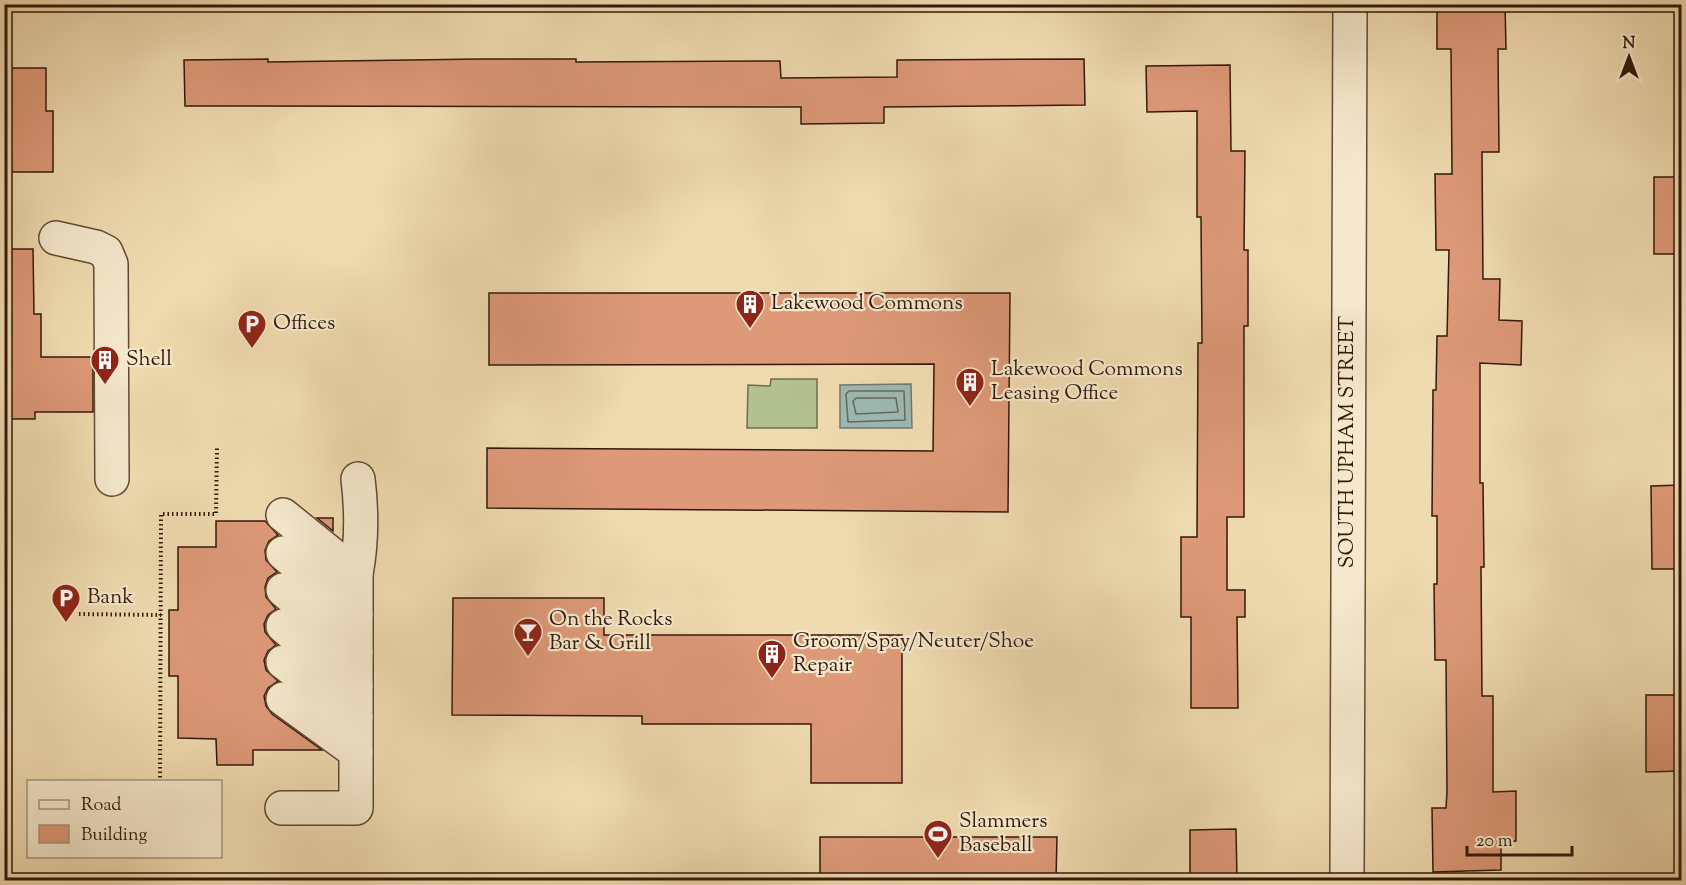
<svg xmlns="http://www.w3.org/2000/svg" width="1686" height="885" font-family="'Sorts Mill Goudy',serif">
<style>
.green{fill:#b3c190;stroke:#726c4d;stroke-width:1.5}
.water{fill:#9cb9b3;stroke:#72796f;stroke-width:1.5}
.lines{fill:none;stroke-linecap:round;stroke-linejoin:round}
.shore{stroke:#67685e;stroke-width:1.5}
.building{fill:#de9978;stroke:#32180a;stroke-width:1.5}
.minor-casing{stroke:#624934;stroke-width:36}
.path{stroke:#32180a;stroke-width:4;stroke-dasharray:1.5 3;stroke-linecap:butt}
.minor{stroke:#f5e8cc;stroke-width:33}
.labels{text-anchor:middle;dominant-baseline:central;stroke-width:4.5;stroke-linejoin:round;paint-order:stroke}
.poi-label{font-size:21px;fill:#32180a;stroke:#f5e8cc;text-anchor:start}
.street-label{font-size:21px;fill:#32180a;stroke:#f5e8cc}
</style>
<rect width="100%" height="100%" fill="#f0dbb0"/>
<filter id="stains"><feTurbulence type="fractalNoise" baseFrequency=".00333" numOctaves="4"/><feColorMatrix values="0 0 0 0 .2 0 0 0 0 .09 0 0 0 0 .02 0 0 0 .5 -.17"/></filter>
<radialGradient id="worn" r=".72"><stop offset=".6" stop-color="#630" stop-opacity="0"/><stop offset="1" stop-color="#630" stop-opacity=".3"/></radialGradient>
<polygon class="green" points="771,379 817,379 817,428 747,428 748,385 770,386"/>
<polygon class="water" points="911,384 912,428 840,428 840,385"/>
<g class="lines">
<g class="shore">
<polygon points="849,391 904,391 905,420 848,422 846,394"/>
<polygon points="856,398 896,398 898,412 856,414 853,401"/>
</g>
</g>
<g class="building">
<polygon points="1437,4 1505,4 1506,49 1498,49 1499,152 1482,152 1483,279 1500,279 1499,320 1522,321 1521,365 1480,363 1480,483 1483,483 1484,567 1481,567 1482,696 1493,696 1493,792 1516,791 1516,841 1501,842 1501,870 1433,872 1432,808 1446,808 1447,792 1446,660 1435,660 1434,584 1437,584 1437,516 1432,516 1433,390 1436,390 1437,336 1447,336 1449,250 1436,250 1435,174 1452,174 1451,49 1437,49"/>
<polygon points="268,59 268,62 480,59 576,59 576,62 780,61 781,78 897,77 897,60 1084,59 1085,105 884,107 884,123 801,124 801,107 185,106 184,60"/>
<polygon points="1230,65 1231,151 1245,151 1244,250 1248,250 1248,326 1244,326 1244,517 1227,517 1227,590 1245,590 1245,617 1237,617 1238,708 1191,708 1191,617 1181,617 1181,537 1197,537 1198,343 1202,343 1201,217 1197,217 1197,111 1147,112 1146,66"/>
<polygon points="4,68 46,68 46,111 53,111 53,172 4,172"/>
<rect x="1654" y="177" width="28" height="77"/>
<polygon points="4,249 33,249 34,314 41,314 41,357 93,357 93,412 35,412 35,419 4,419"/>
<polygon points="489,293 1010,293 1008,512 487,508 487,448 933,451 934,364 489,365"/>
<polygon points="1682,485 1682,569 1652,569 1651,486"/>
<polygon points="317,518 333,518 333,531"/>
<polygon points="216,521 265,521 278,535 269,541 265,550 266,560 277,572 268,578 265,587 266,597 276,609 268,615 264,624 265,632 276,645 268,651 264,660 266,670 278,681 268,688 264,696 266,706 272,714 322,750 253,750 253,765 217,765 216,739 178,738 178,676 169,676 169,610 178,610 178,547 216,547"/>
<polygon points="453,598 604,598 604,635 902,635 902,783 811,783 811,724 642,724 642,716 452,715"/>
<polygon points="1646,695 1682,695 1682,771 1646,772"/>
<polygon points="1236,829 1237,880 1190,880 1190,830"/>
<polygon points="820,837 1057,837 1056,880 820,880"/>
</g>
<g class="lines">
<g class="minor-casing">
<g id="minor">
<polyline points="56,238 96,247 106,252 111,264 112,479"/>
<polyline points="283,515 356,574"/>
<polyline points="283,553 356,614"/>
<polyline points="283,590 356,652"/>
<polyline points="283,626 356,686"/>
<polyline points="283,662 356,717"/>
<polyline points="283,699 356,752"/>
<path d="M282,808H356V574C362,542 362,512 358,479"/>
<polyline points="1347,880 1350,4"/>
</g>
</g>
<g class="path">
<polyline points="79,614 161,615"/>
<polyline points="160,782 161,514 216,514 217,446"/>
</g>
<use href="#minor" class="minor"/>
</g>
<defs>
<g id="building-pin" transform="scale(1.5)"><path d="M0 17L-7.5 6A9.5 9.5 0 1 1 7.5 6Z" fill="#8f2418" stroke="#f5e8cc"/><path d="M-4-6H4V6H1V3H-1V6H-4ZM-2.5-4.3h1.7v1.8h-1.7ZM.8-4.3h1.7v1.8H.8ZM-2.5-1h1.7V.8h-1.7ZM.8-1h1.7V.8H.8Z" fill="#fff"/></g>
<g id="parking-pin" transform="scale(1.5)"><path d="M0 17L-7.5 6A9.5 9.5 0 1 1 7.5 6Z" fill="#8f2418" stroke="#f5e8cc"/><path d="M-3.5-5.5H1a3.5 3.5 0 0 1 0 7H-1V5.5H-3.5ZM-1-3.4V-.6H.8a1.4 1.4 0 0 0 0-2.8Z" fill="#fff"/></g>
<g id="bar-pin" transform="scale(1.5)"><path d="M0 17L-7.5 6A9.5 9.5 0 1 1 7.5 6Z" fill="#8f2418" stroke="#f5e8cc"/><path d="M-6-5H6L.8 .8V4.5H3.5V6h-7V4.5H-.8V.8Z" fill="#fff"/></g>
<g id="stadium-pin" transform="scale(1.5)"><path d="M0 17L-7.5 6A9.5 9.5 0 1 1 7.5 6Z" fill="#8f2418" stroke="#f5e8cc"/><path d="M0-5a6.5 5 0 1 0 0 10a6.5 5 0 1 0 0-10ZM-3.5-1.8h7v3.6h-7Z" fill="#fff"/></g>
</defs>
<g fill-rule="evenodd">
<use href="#building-pin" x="750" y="304"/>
<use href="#parking-pin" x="252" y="324"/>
<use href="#building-pin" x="105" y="360"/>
<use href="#building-pin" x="970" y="382"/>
<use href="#parking-pin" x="66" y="598"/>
<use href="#bar-pin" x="528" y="632"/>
<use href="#building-pin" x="772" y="654"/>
<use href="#stadium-pin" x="938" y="834"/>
</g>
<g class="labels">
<g class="poi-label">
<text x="771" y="304">Lakewood Commons</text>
<text x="273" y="324">Offices</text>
<text x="126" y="360">Shell</text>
<text x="991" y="370">Lakewood Commons<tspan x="991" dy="24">Leasing Office</tspan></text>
<text x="87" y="598">Bank</text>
<text x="549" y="620">On the Rocks<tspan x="549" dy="24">Bar &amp; Grill</tspan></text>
<text x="793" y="642">Groom/Spay/Neuter/Shoe<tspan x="793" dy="24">Repair</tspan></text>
<text x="959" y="822">Slammers<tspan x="959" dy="24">Baseball</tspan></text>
</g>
<g class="street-label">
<text transform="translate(1348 442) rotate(-90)">SOUTH UPHAM STREET</text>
</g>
</g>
<rect width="1686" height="885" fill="none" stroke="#f0dbb0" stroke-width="24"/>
<rect x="6" y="6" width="1674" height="873" fill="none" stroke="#32180a" stroke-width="3"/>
<rect x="12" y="12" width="1662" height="861" fill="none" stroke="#32180a" stroke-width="1.5"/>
<rect x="27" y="780" width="195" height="78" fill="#f5e8cc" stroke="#a7957e" stroke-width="1.5"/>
<rect x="39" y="800" width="30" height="9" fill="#f5e8cc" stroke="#a7957e" stroke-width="1.5"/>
<text x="81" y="810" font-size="18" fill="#32180a">Road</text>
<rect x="39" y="825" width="30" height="18" fill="#de9978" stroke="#a7957e" stroke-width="1.5"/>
<text x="81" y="840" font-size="18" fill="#32180a">Building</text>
<g transform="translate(1629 57)" stroke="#f5e8cc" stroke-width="4.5" paint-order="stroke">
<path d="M0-4.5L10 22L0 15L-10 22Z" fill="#32180a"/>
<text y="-9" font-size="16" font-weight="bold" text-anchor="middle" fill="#32180a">N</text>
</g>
<path d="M1467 846v9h105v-9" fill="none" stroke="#32180a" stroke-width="3"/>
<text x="1476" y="846" font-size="18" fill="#32180a" stroke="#f5e8cc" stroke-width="4.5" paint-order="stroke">20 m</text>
<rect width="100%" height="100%" filter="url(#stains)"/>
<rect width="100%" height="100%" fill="url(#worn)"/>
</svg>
